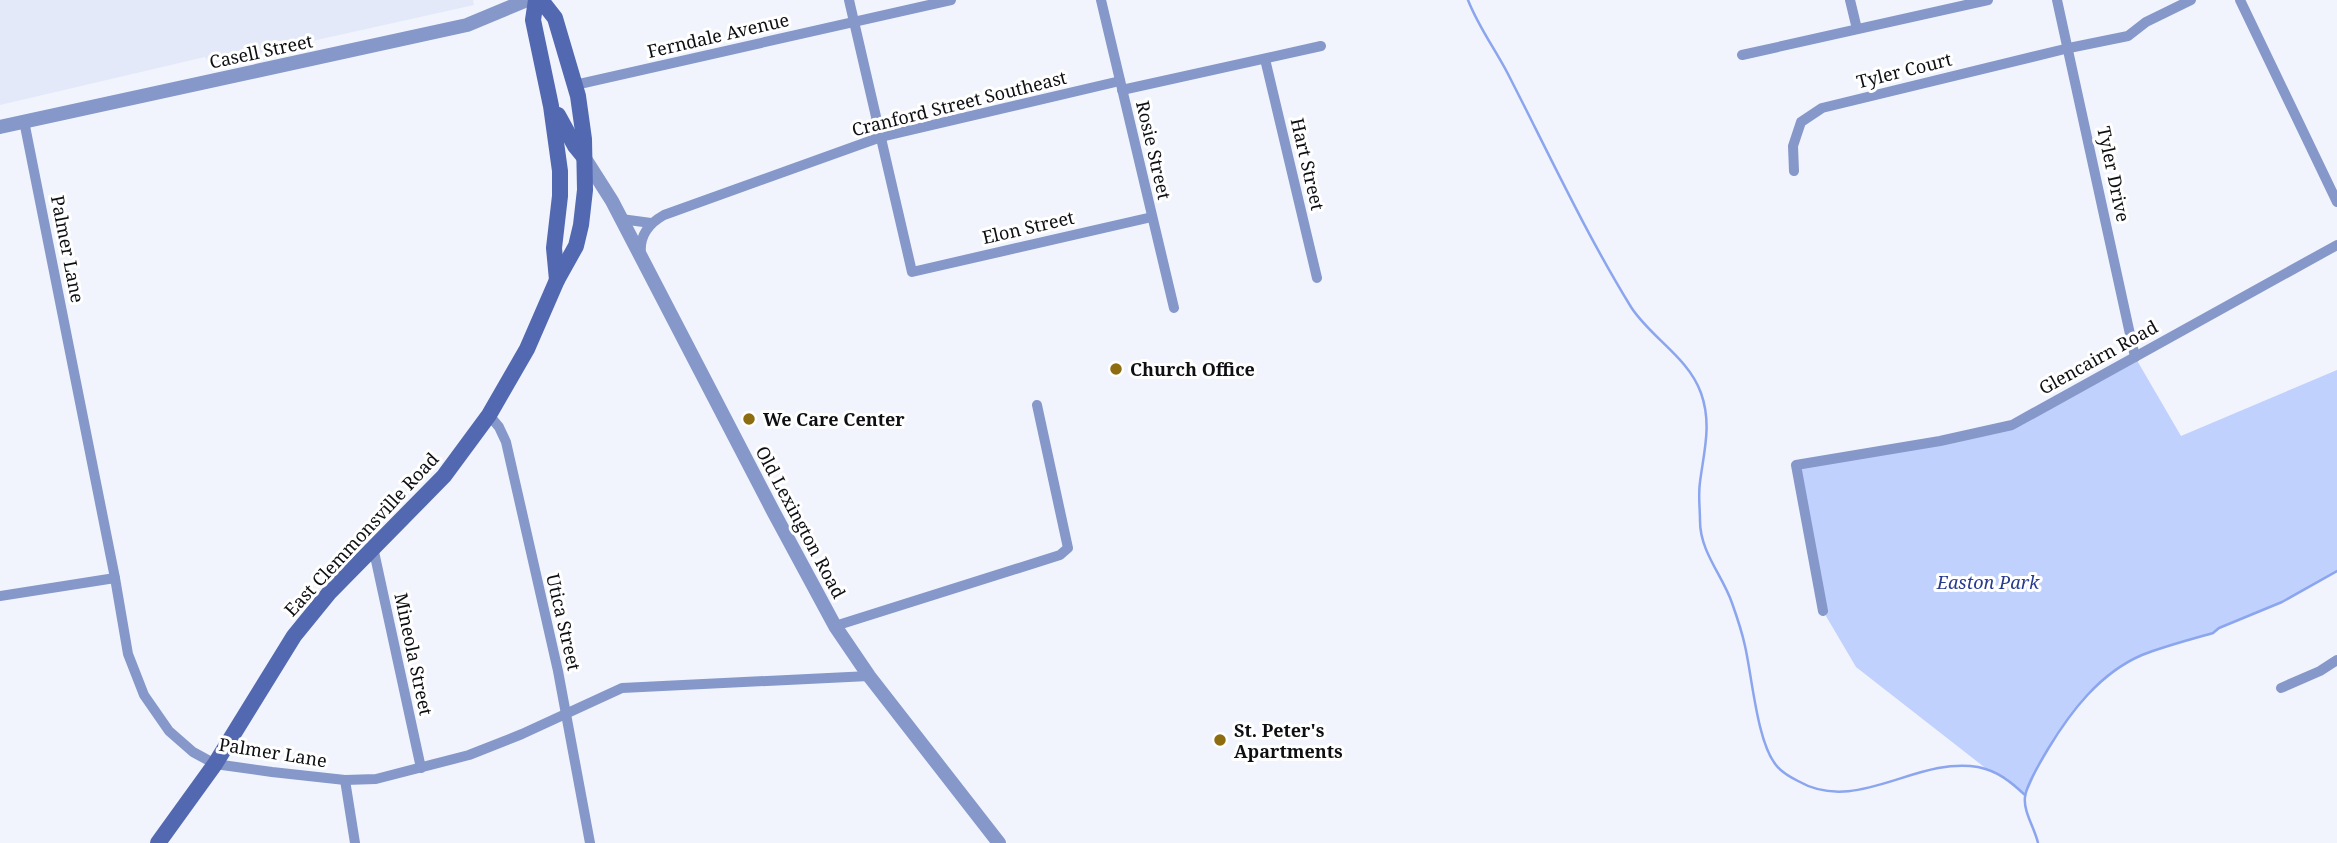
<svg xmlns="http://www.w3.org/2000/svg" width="2337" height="843" font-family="'Noto Serif',serif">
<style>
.built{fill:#e3e9f9}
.green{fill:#c0d1fd}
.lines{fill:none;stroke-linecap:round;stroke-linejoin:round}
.stream{stroke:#8ba5ee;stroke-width:2.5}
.minor{stroke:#8598c9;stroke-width:10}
.tertiary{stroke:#8598c9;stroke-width:14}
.secondary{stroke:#5269b1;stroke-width:16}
.poi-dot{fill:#8e6d11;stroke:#fff;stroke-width:2.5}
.labels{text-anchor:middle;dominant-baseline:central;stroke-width:6;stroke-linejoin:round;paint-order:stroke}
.street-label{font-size:18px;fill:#0e0f12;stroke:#fff}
.poi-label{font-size:18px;font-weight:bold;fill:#0e0f12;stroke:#fff;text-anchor:start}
.park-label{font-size:18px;font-style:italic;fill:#273a8e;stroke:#fff}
</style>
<rect width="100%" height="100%" fill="#f1f4fd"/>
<polygon class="built" points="0,0 473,0 474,5 209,64 205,57 0,105"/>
<path class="green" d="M2135,357L2181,436L2337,370V571L2282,602L2219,628L2213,633C2189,640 2164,645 2141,656C2096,676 2068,715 2044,756C2036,768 2033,783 2025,795L2007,778L1988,770L1856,667L1823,611L1796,465L2012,425Z"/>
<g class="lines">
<g class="stream">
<path d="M1468,0C1478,26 1495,49 1508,74C1548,152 1585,232 1631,307C1651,338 1688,357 1701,393C1712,424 1704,451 1700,482C1698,495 1700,508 1700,521C1700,552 1723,576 1732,603C1737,617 1742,632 1745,646C1752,676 1757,742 1776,765C1781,772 1790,777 1798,781C1857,815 1916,756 1978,767C1998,771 2011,782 2025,795"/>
<path d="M2038,843C2035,829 2023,811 2025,797C2026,786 2042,759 2048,749C2071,711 2100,673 2142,655C2165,646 2189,640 2213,633L2219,628L2282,602L2337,571"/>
</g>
<g class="minor">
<polyline points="849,0 912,272 1152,217"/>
<polyline points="1101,0 1174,308"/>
<polyline points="1850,0 1857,29"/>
<polyline points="2057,0 2135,357"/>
<polyline points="2240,0 2337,202"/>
<polyline points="1742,55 1988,0"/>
<polyline points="1265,59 1317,278"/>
<polyline points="575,85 951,0"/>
<polyline points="1122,90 1321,46"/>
<polyline points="24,121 115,578 128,654 144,695 169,731 193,752 215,764 272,772 345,780 376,779 469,755 522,734 622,688 869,676"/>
<polyline points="1794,171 1793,146 1801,122 1822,108 2069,48 2128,36 2146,22 2191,0"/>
<polyline points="621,219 651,223"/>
<path d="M641,254C639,236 648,224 664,215L881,137L1120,81"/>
<polyline points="489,415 499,427 506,442 558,671 590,843"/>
<polyline points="373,547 421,768"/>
<polyline points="0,596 115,578"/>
<polyline points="1823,611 1796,465 1940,441 2012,425 2337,245"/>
<polyline points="835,626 1060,555 1068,548 1037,405"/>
<polyline points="2281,688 2320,671 2337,660"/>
<polyline points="345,780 355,843"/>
</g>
<g class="tertiary">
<polyline points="0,127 467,25 527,0"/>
<polyline points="584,157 612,201 773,511 835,626 869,676 999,843"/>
</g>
<g class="secondary">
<polyline points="536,0 533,20 551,106 560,171 560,196 554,248 557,280"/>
<polyline points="558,115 575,146 584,157"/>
<polyline points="158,843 215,764 294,636 329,593 444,476 489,415 527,349 557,280 576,246 581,225 585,190 584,139 578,96 555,18 541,0"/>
</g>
</g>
<g class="poi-dot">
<circle cx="1116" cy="369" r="7"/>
<circle cx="749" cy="419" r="7"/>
<circle cx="1220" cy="740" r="7"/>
</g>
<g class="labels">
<g class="street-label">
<text transform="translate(718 35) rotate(-13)">Ferndale Avenue</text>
<text transform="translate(261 51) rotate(-12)">Casell Street</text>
<text transform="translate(1904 70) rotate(-14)">Tyler Court</text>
<text transform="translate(959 103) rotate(-14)">Cranford Street Southeast</text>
<text transform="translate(1154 150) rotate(77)">Rosie Street</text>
<text transform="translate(1308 164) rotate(77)">Hart Street</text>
<text transform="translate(2114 174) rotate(78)">Tyler Drive</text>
<text transform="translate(1028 227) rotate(-13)">Elon Street</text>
<text transform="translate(68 249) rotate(79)">Palmer Lane</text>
<text transform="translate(2098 357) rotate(-29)">Glencairn Road</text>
<text transform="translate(801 522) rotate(62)">Old Lexington Road</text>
<text transform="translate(361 534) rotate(-47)">East Clemmonsville Road</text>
<text transform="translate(564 622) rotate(77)">Utica Street</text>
<text transform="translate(414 654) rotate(78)">Mineola Street</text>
<text transform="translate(273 752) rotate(9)">Palmer Lane</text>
</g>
<g class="poi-label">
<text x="1130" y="369">Church Office</text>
<text x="763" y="419">We Care Center</text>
<text x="1234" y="730">St. Peter's<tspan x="1234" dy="21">Apartments</tspan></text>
</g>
<g class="park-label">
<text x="1988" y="582">Easton Park</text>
</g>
</g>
</svg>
